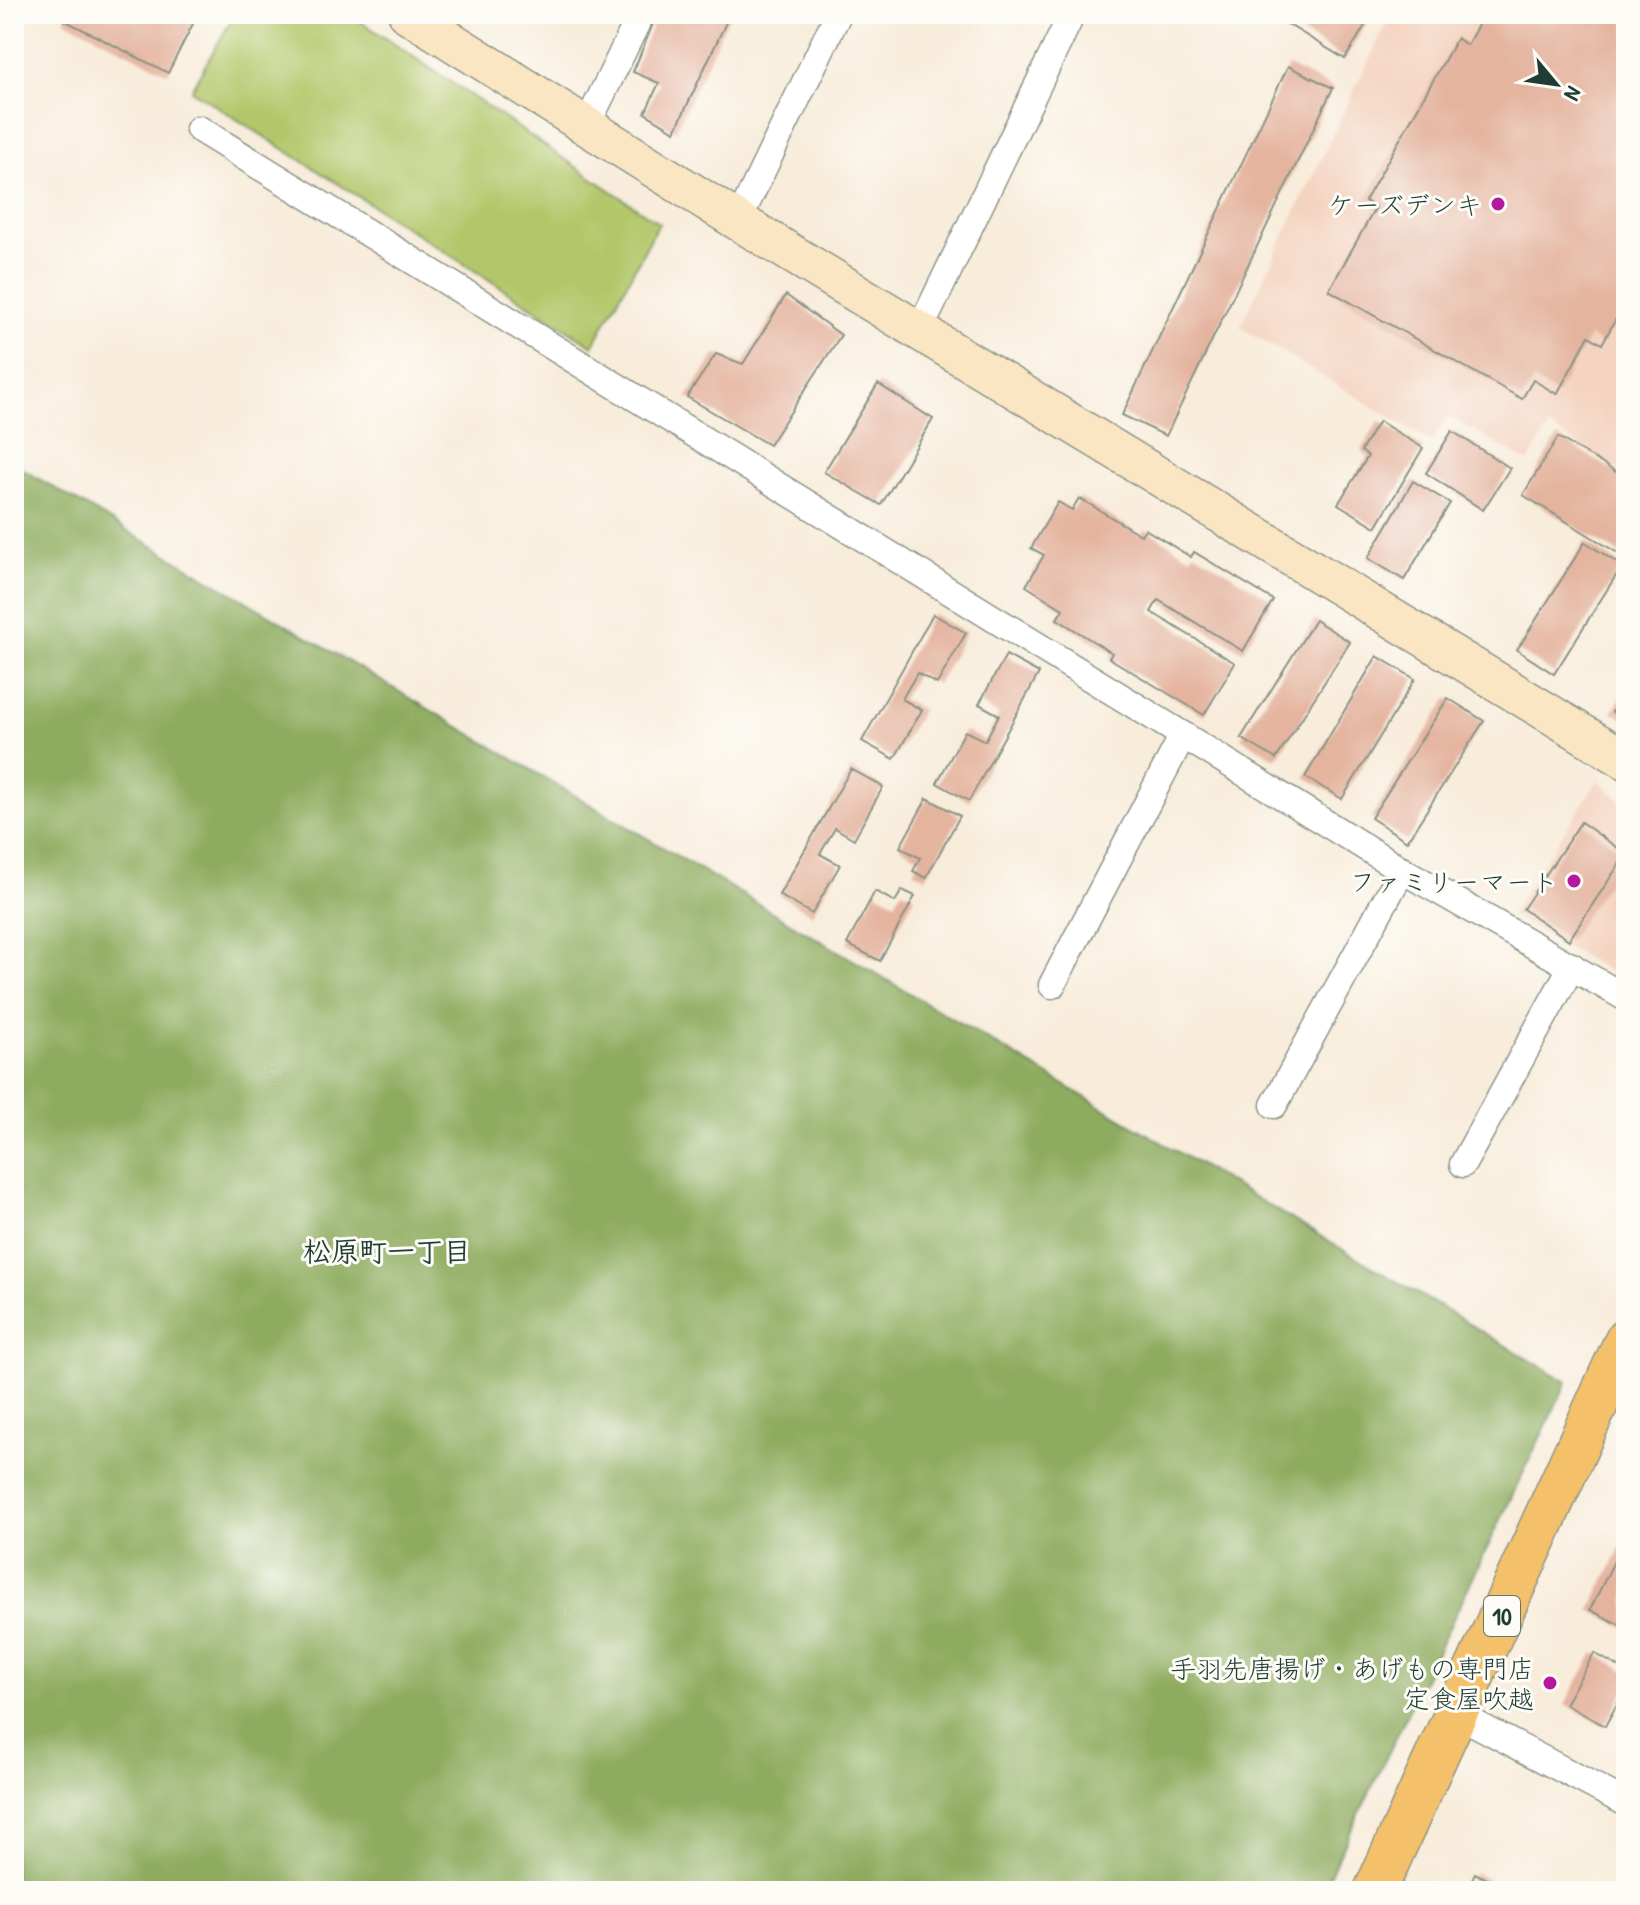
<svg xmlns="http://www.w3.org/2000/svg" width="1640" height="1905" font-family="'Patrick Hand','Klee One',sans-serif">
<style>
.built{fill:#f4d3c0}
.green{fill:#b3c76b;stroke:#698250;stroke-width:2}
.forest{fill:#8eac5f;stroke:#56744a;stroke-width:2}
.building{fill:#e4b49f}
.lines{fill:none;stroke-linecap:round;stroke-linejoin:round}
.street-casing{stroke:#8c9487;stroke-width:29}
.secondary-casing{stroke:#8c9487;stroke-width:41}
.primary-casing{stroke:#8c9487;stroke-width:45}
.street{stroke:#fff;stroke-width:26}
.secondary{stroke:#fbe6c3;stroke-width:38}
.primary{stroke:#f4c16a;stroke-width:42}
.poi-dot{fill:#b5179e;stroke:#fdfcf7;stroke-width:3}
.labels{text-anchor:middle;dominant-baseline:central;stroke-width:6;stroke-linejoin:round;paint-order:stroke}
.shield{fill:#fdfcf7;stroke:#62766e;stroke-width:2}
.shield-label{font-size:24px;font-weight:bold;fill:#1f3d34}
.poi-label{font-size:26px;fill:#1f3d34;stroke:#fdfcf7;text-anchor:end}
.neighbourhood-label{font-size:28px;font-weight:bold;fill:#1f3d34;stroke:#fdfcf7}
</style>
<rect width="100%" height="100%" fill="#fdfcf7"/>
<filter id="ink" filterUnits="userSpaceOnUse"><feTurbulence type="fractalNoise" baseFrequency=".0125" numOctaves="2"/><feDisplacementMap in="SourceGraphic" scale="16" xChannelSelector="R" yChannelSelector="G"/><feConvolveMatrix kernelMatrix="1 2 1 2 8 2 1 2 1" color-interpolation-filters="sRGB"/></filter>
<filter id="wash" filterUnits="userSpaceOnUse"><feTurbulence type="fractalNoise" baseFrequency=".006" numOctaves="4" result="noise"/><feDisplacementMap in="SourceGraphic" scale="32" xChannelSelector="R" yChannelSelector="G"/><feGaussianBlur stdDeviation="1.8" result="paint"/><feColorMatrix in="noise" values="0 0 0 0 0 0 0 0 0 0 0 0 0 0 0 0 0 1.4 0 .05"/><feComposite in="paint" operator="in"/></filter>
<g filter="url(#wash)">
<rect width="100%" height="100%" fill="#f8ecda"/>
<g class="built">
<polygon points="1391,14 1626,14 1626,475 1549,427 1528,462 1448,416 1432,442 1240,327"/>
<polygon points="1598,780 1626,805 1626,981 1510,915"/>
</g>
<polygon class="green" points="235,14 350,14 659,223 593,346 191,90"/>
<polygon class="forest" points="14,464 1567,1382 1322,1891 14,1891"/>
<g id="blocks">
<g class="building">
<polygon points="67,14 198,14 168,73 64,20"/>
<polygon points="657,14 730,14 675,131 645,113 659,83 633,72"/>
<polygon points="1271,14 1372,14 1345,59"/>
<polygon points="1484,14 1626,15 1626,301 1602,344 1589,336 1557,394 1533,380 1522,399 1329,290 1376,207 1365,201 1457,38 1467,45"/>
<polygon points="1288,66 1333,88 1166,436 1122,415"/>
<polygon points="786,295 841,335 769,445 687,397 716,354 743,364"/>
<polygon points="878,384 933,419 881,505 824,472"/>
<polygon points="1379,421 1423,448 1376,527 1338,504 1368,456 1361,451"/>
<polygon points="1452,431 1510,468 1483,510 1426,473"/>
<polygon points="1558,437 1626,478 1626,558 1523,495"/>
<polygon points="1413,481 1450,503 1404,580 1368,558"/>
<polygon points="1079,498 1141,535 1145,529 1191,557 1194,552 1273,600 1243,651 1158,600 1151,612 1235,663 1204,715 1109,658 1112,653 1057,619 1063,609 1026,586 1044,555 1031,548 1058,502 1072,510"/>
<polygon points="1585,542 1622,566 1554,674 1517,650"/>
<polygon points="933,614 966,633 937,684 917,673 902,699 922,710 894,759 862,741"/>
<polygon points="1315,620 1350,642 1276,759 1241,738"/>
<polygon points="1006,655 1039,673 969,801 937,783 965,731 985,741 999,715 979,704"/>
<polygon points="1377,656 1415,679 1342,799 1305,777"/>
<polygon points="1626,689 1626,720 1612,712"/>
<polygon points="1448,698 1484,721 1407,841 1371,818"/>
<polygon points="851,769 883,787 854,839 835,828 820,854 840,865 812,914 779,895"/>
<polygon points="927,798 960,816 926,878 913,871 920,858 900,847"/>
<polygon points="1581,822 1626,854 1569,940 1523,909"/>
<polygon points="902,890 915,896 880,961 847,944 875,891 895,902"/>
<polygon points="1626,1537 1626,1628 1590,1610"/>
<polygon points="1594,1653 1626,1671 1626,1688 1605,1726 1565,1704"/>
<polygon points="1475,1873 1510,1891 1466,1891"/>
</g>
</g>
</g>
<g filter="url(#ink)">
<use href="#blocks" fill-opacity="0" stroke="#8c9487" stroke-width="2"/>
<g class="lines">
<g class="street-casing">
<g id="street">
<polyline points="587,125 641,14"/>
<polyline points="199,129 1402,870 1626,998"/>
<polyline points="738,221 838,14"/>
<polyline points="917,329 928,313 1072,14"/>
<polyline points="1052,985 1183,735"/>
<polyline points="1274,1105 1402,870"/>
<polyline points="1463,1164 1572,966"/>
<polyline points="1457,1714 1626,1803"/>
</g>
</g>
<g class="secondary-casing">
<polyline id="secondary" points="408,14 738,221 1626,760"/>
</g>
<g class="primary-casing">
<polyline id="primary" points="1375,1891 1626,1340"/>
</g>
<use href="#street" class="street"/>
<use href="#secondary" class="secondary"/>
<use href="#primary" class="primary"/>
</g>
</g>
<g class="poi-dot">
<circle cx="1498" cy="204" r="8"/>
<circle cx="1574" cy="881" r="8"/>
<circle cx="1550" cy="1683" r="8"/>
</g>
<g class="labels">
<rect class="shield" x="1484" y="1596" width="36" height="40" rx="6"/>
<g class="shield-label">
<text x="1502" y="1616">10</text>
</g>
<g class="poi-label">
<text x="1482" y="204">ケーズデンキ</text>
<text x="1558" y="881">ファミリーマート</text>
<text x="1534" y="1668">手羽先唐揚げ・あげもの専門店<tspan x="1534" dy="30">定食屋吹越</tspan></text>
</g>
<g class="neighbourhood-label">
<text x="387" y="1251">松原町一丁目</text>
</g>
</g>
<rect width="1640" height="1905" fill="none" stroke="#fdfcf7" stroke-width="48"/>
<g transform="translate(1556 84) rotate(119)" stroke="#fdfcf7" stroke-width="6" paint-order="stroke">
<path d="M0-6L14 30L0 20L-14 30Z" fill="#1f3d34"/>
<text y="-12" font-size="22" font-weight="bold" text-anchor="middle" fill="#1f3d34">N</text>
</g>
</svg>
